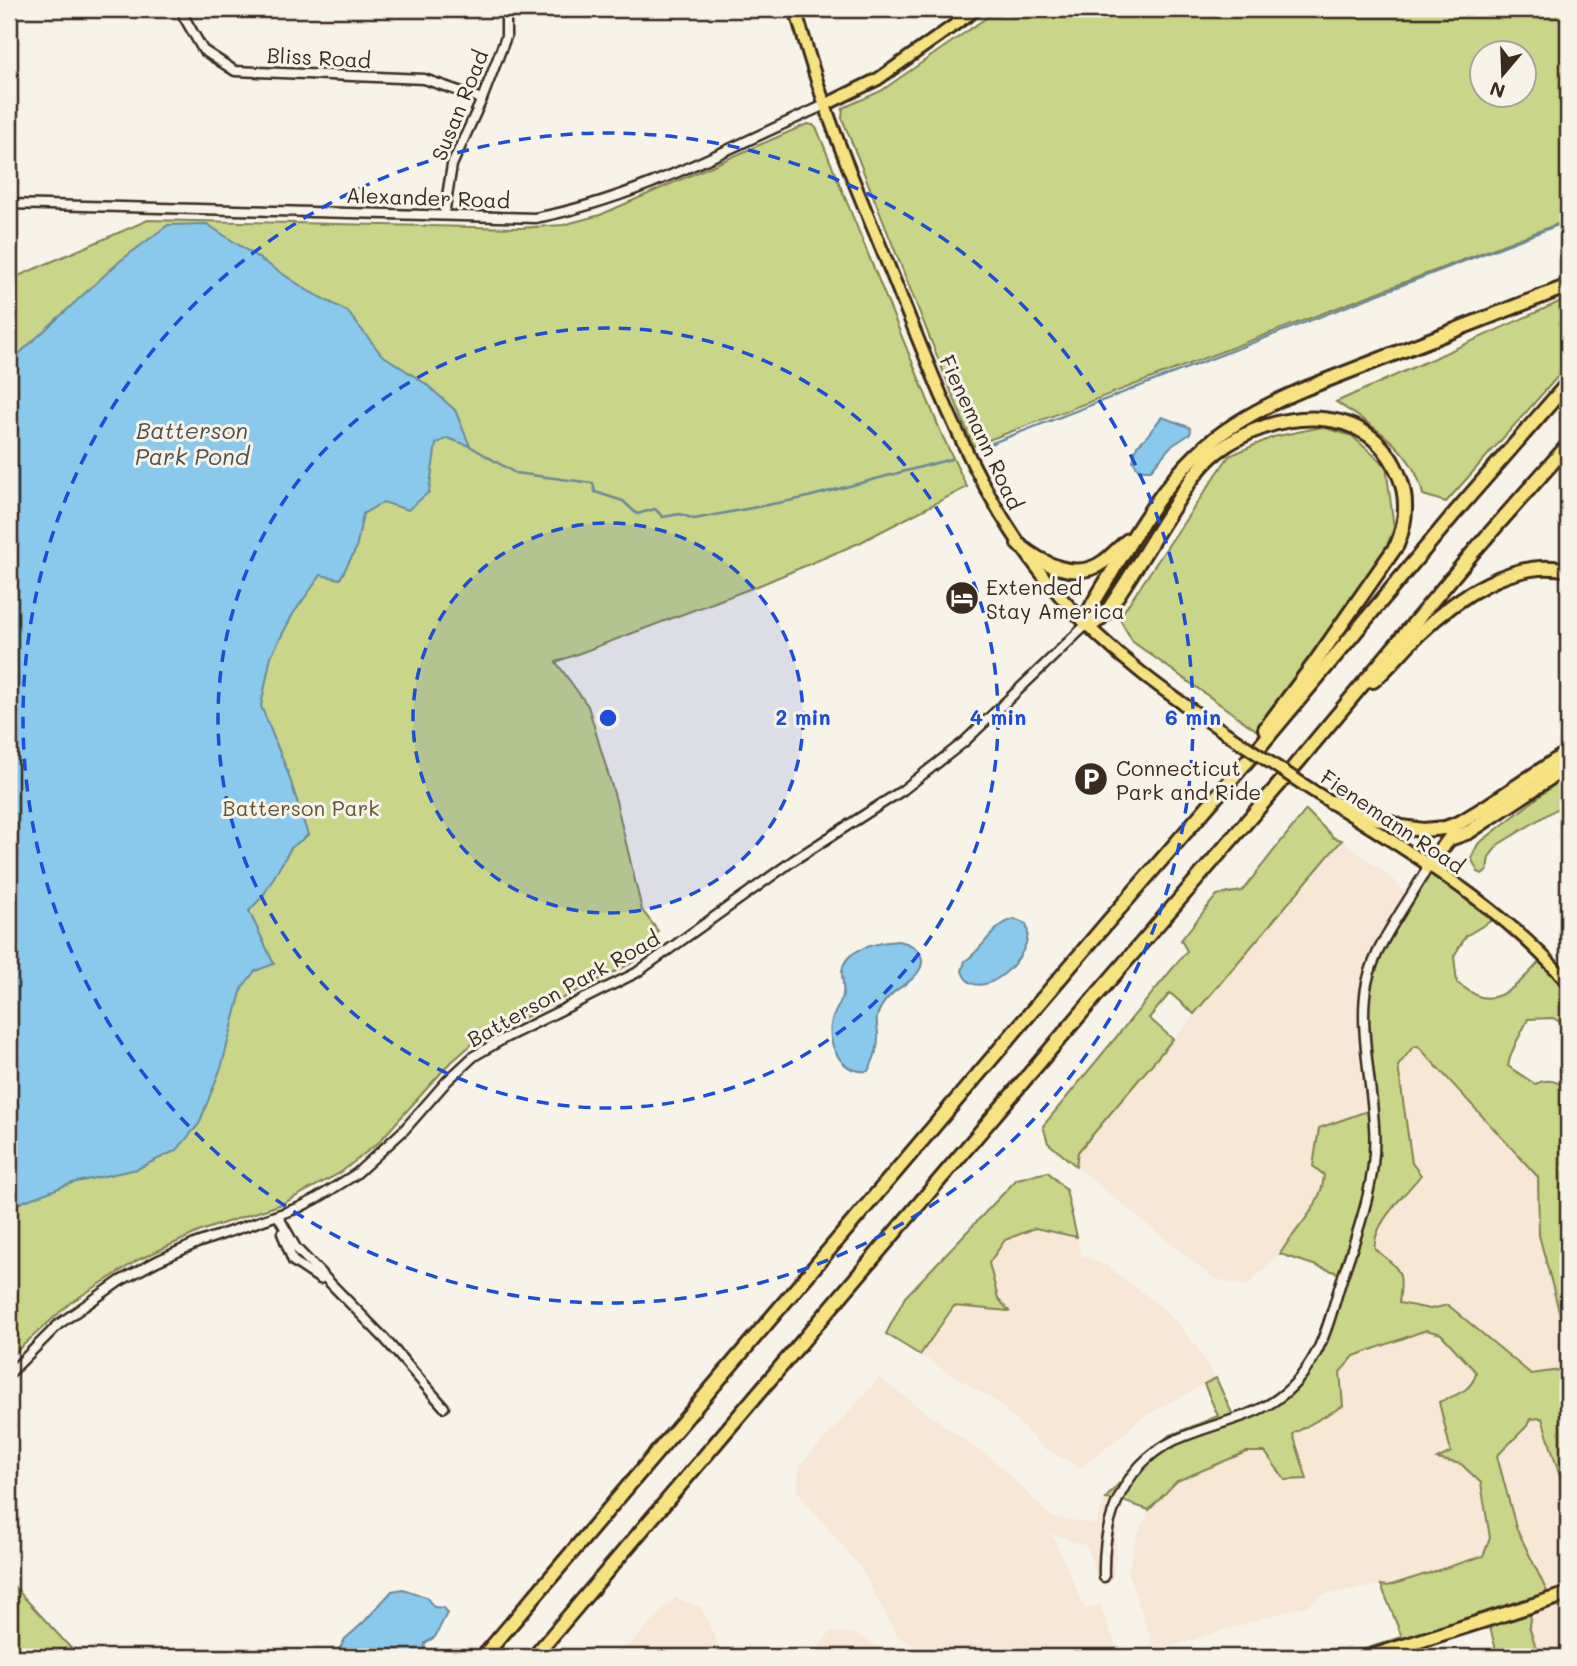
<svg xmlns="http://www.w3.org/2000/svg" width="1577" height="1666" font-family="Mali,sans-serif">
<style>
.built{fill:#f8e7d6}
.green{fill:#c9d588;stroke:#828053;stroke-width:2;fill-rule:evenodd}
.water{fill:#8ac9eb;stroke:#6a8999;stroke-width:2}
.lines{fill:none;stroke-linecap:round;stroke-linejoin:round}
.stream{stroke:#6a8999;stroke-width:2.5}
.minor-casing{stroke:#3b2a1e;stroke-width:13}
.major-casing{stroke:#3b2a1e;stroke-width:16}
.highway-casing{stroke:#3b2a1e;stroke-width:18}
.minor{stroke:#f7f3e8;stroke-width:8}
.major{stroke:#f7e281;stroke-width:10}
.highway{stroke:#f7e281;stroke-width:12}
.major-bridge-casing{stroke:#3b2a1e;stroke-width:16;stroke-linecap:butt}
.major-bridge{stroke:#f7e281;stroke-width:10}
.ring{fill:none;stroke:#1d4ed8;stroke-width:3.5;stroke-dasharray:12 9}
.labels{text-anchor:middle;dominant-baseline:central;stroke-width:6;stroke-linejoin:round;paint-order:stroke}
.street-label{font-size:21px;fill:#3b2a1e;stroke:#f7f3e8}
.poi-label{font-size:21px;fill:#3b2a1e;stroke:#f7f3e8;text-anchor:start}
.park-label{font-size:21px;fill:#5e5538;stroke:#f7f3e8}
.water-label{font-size:23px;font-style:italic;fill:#4f5251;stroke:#f7f3e8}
.centre{fill:#1d4ed8;stroke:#f7f3e8;stroke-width:3.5}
.ring-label{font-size:21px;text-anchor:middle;font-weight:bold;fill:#1d4ed8;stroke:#f7f3e8;stroke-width:6;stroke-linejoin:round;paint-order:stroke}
</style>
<rect width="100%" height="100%" fill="#f7f3e8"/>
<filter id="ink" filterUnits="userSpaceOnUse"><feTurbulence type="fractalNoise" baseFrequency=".0143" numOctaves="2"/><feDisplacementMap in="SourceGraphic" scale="14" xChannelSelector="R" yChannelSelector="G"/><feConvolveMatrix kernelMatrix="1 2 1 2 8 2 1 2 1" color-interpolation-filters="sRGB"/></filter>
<g filter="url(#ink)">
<g class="built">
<polygon points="1342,840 1394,880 1410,901 1367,1009 1376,1108 1324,1175 1323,1191 1308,1217 1287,1242 1280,1254 1246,1286 1214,1279 1076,1166 1078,1152"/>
<polygon points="1418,1046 1538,1177 1539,1235 1568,1345 1568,1369 1531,1374 1448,1305 1430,1309 1399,1303 1402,1281 1399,1269 1375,1249 1374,1241 1377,1229 1421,1175 1412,1164 1398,1066 1413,1047"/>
<polygon points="1035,1228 1077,1237 1082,1255 1107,1266 1156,1303 1178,1324 1198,1349 1216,1378 1145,1416 1081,1468 1044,1448 997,1402 920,1355 954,1306 1008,1310 998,1298 989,1263 1005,1240"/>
<polygon points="1427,1330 1441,1334 1476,1372 1474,1380 1467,1389 1439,1402 1451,1452 1439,1459 1461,1463 1481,1483 1490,1538 1483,1556 1388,1586 1381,1585 1321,1595 1311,1604 1155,1651 1128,1573 1135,1541 1149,1510 1177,1481 1246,1452 1265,1452 1285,1480 1293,1434 1343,1406 1340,1371 1354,1356"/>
<polygon points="879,1378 998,1464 1052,1517 1096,1524 1105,1499 1123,1501 1116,1533 1114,1577 1097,1581 1087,1546 1052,1534 1085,1609 1100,1605 1120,1655 934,1657 897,1636 860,1567 797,1491 800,1466"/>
<polygon points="1542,1418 1568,1503 1568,1657 1539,1657 1529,1626 1533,1606 1550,1599 1516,1527 1497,1456 1527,1426 1530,1419"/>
<polygon points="675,1598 701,1607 724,1657 617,1657"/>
<polygon points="830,1632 852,1633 871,1642 885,1657 811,1657"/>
</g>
<g class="green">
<path d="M999,9H1568V220L973,446L842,118L843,108L881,91ZM1524,52V94H1482V52Z"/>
<polygon points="807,124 813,125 817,129 942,435 967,487 859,543 760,585 556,662 588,706 615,797 642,910 658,931 651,950 630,964 471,1045 447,1066 379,1142 340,1173 282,1204 203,1230 138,1260 70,1303 9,1358 9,280 148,220 520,228 563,225 600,215"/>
<path d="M1568,298V365L1446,502L1423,495C1415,450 1372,425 1336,402Z"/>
<polygon points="1322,427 1352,436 1386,466 1394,528 1382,557 1256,730 1133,642 1119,618 1229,456 1273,437"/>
<polygon points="1568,774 1568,802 1499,844 1489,857 1487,871 1483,874 1478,872 1471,858 1478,844"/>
<polygon points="1306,810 1334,838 1342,840 1194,1014 1170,993 1149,1018 1173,1039 1078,1152 1076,1166 1048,1143 1043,1126 1187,951 1181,940 1217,895 1242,891"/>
<path d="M1428,867L1499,916L1466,936L1454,956L1457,983C1464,987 1473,995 1481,997C1506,1003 1531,971 1545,955L1568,980V1027L1553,1018L1528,1019C1521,1035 1511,1048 1508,1066L1535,1084C1548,1078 1558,1080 1568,1091V1345L1539,1235L1538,1177L1418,1046L1413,1047L1398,1066L1412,1163L1421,1175C1406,1194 1371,1225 1375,1249C1400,1270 1404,1269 1399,1303L1430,1309L1448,1305L1531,1374L1568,1369V1437L1566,1443L1568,1451V1503L1542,1418L1530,1419L1527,1426L1497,1456L1516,1527L1551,1600L1532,1606L1529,1626L1539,1657H1498L1488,1620L1369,1657H1340L1402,1637L1381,1585L1388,1586L1483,1556L1490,1538L1481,1483L1461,1464L1437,1459L1451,1452L1439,1402C1455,1395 1473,1391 1476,1372L1441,1334L1426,1330L1354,1356L1340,1372L1343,1406L1293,1434L1307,1479L1285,1480L1265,1452H1246L1177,1481L1149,1510L1123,1501L1105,1499L1133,1468L1168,1436L1218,1416L1204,1384L1216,1378L1235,1420L1280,1397L1315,1355L1344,1275L1280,1254C1296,1226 1321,1210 1324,1175L1313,1166L1319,1128L1376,1108L1367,1009L1373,966Z"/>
<polygon points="1048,1172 1066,1190 1077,1237 1035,1228 1005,1240 989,1263 998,1298 1009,1311 954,1306 920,1355 886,1334 905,1297 1017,1179"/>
<polygon points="9,1581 79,1657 9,1657"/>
</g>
<g class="water">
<polygon points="207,224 310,292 347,311 381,354 426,384 455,410 470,446 447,438 436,444 429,492 408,510 383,502 363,514 356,549 340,579 321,575 293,614 271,656 261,706 287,770 308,835 291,848 263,896 249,911 274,964 255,971 242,988 222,1065 199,1124 177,1150 137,1169 72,1183 9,1207 9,363 120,261 168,225"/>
<path d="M1162,417L1189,427L1191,430L1190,434L1170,447L1151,470H1139L1133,461L1137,445C1149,438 1153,426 1162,417Z"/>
<path d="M1014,919L1026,924C1039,954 976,1011 962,971L965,961C983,950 991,926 1014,919Z"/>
<path d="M898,941C920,945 931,961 913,978C906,985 897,988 891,995C885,1000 878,1010 877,1018C876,1023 878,1029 878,1034C879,1046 874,1061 868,1071C841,1074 828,1046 831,1024C833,1013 841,1004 843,994C845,980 837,971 848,958C859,946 883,942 898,941Z"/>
<polygon points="403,1589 426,1597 434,1607 443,1608 447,1613 435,1637 425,1643 424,1655 422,1657 335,1657 345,1639 364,1622 392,1591"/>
</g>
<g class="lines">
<g class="stream">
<polyline points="468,445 515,473 593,483 595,492 623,501 637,514 655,509 663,517 680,514 694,519 804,498 951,459"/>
<polyline points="982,447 1568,221"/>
</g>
<g class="minor-casing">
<g id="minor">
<polyline points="185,9 184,17 203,50 235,71 424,79 482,99"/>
<path d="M9,204L535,218C637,199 730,147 825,105"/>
<polyline points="444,215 452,165 482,99 506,37 506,9"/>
<polyline points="278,1216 296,1248 384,1338 444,1407"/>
<polyline points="282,1233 293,1261 320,1279"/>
<polyline points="9,1374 59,1324 120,1281 157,1261 197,1243 298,1208 316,1199 356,1174 404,1130 447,1081 474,1056 505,1038 636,973 794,860 903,790 964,742 1086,625"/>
<path d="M1104,1577C1102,1518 1125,1458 1185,1436C1240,1414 1282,1415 1315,1355C1327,1333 1333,1308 1340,1285C1357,1233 1378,1182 1374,1126C1372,1084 1358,1023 1367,983C1375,944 1409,902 1428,867"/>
</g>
</g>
<g class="major-casing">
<g id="major">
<path d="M795,9C805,41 814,74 825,105C847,170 876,233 901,297C944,403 983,508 1059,595C1109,653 1171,697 1235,739"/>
<polyline points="825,105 878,79 977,9"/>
<path d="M1304,785C1393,843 1499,901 1568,983"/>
</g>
</g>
<g class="highway-casing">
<g id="highway">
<path d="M1018,544C1041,563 1075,582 1103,562C1112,556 1119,547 1128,540"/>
<path d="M1373,681C1390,667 1403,649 1419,634C1456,598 1513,558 1568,570"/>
<path d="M1265,729L1316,661L1397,545C1406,523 1408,500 1400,478C1371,398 1274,409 1218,451C1197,467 1183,492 1169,514C1148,547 1128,581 1106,613L1096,622L1086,625L1088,613L1095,600C1126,550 1155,494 1198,453C1227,425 1266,405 1304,389L1568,286"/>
<polyline points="1331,802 1402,827 1423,830 1445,828 1461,822 1484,808 1568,752"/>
<polyline points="1452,838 1469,832 1568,766"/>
<polyline points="1428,867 1455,831"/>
<polyline points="483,1657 1106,924 1261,745 1453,515 1568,383"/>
<polyline points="534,1657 1095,997 1282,781 1475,550 1568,445"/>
<polyline points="1369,1657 1568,1594"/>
</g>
</g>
<use href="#minor" class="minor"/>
<use href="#major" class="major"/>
<use href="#highway" class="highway"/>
<g class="major-bridge-casing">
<polyline id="major-bridge" points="1235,739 1304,785"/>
</g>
<use href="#major-bridge" class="major-bridge"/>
</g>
</g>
<circle cx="608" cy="718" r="195" fill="#1d4ed8" fill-opacity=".12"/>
<g class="ring">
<circle cx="608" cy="718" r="195"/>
<circle cx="608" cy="718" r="390"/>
<circle cx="608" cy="718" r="585"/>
</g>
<defs>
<g id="hotel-disc" transform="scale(1.75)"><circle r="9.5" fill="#3b2a1e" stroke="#f7f3e8"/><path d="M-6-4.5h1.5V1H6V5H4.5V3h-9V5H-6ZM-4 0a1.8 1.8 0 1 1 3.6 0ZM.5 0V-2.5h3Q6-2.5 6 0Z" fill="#fff"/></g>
<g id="parking-disc" transform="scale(1.75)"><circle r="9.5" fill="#3b2a1e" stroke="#f7f3e8"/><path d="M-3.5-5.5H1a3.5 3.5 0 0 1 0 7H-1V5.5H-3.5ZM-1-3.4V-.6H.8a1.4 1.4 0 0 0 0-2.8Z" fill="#fff"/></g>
</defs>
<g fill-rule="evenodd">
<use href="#hotel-disc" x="962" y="598"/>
<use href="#parking-disc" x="1091" y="779"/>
</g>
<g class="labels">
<g class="street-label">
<text transform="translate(319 57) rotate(3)">Bliss Road</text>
<text transform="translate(459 105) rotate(-68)">Susan Road</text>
<text transform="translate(428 197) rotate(2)">Alexander Road</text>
<text transform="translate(982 432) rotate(65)">Fienemann Road</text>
<text transform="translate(1393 821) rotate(34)">Fienemann Road</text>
<text transform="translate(563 988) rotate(-29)">Batterson Park Road</text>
</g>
<g class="poi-label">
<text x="986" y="586">Extended<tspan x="986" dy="24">Stay America</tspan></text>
<text x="1116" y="767">Connecticut<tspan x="1116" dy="24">Park and Ride</tspan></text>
</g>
<g class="park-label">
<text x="301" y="807">Batterson Park</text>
</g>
<g class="water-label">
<text x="192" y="430">Batterson<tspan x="192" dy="26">Park Pond</tspan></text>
</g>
</g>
<circle cx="608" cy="718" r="10" class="centre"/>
<g class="ring-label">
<text x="803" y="725">2 min</text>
<text x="998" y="725">4 min</text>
<text x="1193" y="725">6 min</text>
</g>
<rect width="1577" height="1666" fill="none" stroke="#f7f3e8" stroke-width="35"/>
<rect x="18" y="18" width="1542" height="1631" fill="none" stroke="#3b2a1e" stroke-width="2.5" filter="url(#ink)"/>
<g transform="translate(1503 74) rotate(199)"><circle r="33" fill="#f7f3e8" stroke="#aca397" stroke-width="2"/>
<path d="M0-5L12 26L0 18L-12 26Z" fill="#3b2a1e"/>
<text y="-10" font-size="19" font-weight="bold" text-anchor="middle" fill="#3b2a1e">N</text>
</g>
</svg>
